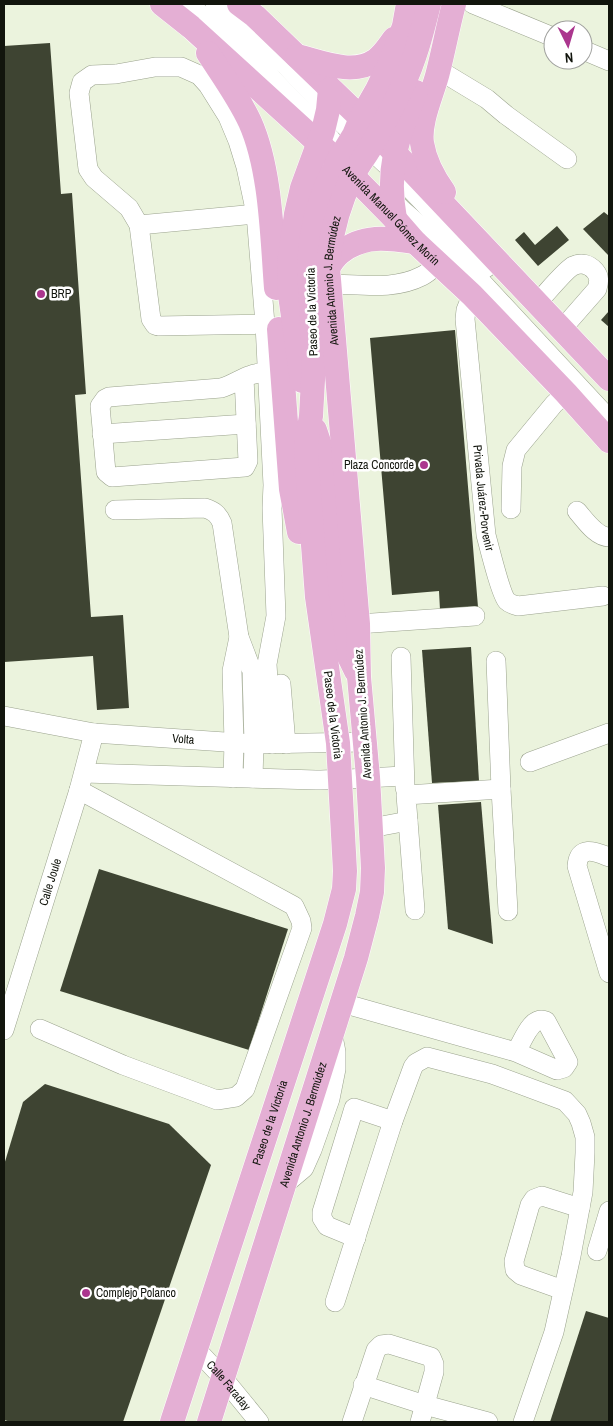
<svg xmlns="http://www.w3.org/2000/svg" width="613" height="1426" font-family="'Archivo Narrow',sans-serif">
<style>
.building{fill:#3e4432}
.lines{fill:none;stroke-linecap:round;stroke-linejoin:round}
.minor-casing{stroke:#9ba38e;stroke-width:20}
.major-casing{stroke:#fff;stroke-width:25}
.minor{stroke:#fff;stroke-width:19}
.major{stroke:#e4afd4;stroke-width:24}
.poi-dot{fill:#ab368e;stroke:#fff;stroke-width:2}
.labels{text-anchor:middle;dominant-baseline:central;stroke-width:5;stroke-linejoin:round;paint-order:stroke}
.street-label{font-size:12px;fill:#12150d;stroke:#fff}
.poi-label{font-size:12px;fill:#12150d;stroke:#fff;text-anchor:start}
</style>
<rect width="100%" height="100%" fill="#ebf3dd"/>
<g class="building">
<polygon points="50,43 61,194 72,193 86,394 75,395 91,617 123,615 129,708 97,710 93,656 4,662 4,46"/>
<polygon points="604,212 609,216 609,256 583,229"/>
<polygon points="557,226 569,240 538,266 515,240 524,232 535,245"/>
<polygon points="609,311 609,327 601,320"/>
<polygon points="455,330 478,607 440,610 439,591 392,595 370,338"/>
<polygon points="471,647 479,781 432,783 422,650"/>
<polygon points="481,802 493,944 448,929 438,805"/>
<polygon points="99,869 288,929 249,1050 60,991"/>
<polygon points="45,1084 169,1124 211,1165 123,1422 11,1422 4,1420 4,1165 23,1102"/>
<polygon points="586,1311 609,1318 609,1422 550,1422"/>
</g>
<g class="lines">
<g class="minor-casing">
<g id="minor">
<polyline points="189,4 259,65 331,139"/>
<polyline points="215,4 285,65 328,110 392,170 486,268"/>
<polyline points="473,4 553,37"/>
<polyline points="583,50 609,61"/>
<polyline points="439,70 487,99 506,115 567,159"/>
<polyline points="388,195 401,209 465,264 609,419"/>
<polyline points="139,225 256,214"/>
<path d="M328,284C359,284 393,291 422,276C428,273 433,268 438,264"/>
<path id="s1" d="M472,295L466,310L465,319L486,535C489,546 501,595 507,601C510,604 514,605 518,606L603,596"/>
<path d="M537,303C544,296 566,269 573,266C581,262 589,264 595,271C600,277 599,282 597,289L562,329"/>
<polyline points="265,324 158,326 155,325 151,319 139,225 129,208 94,178 88,169 79,93 82,82 92,75 116,74 155,67 181,67 199,75 208,85 228,117 238,141 246,167 256,214 265,324 273,485 272,508 276,616 267,664 272,744"/>
<path d="M244,378L248,461L245,467L112,477L106,472L100,406L105,399L109,397L221,388C232,385 241,378 251,375C256,373 262,373 267,372"/>
<polyline points="102,434 246,424"/>
<polyline points="511,509 512,466 516,450 554,404 566,393"/>
<path d="M115,510L205,508C214,511 218,514 222,523L239,637L252,671L254,744L253,778"/>
<path d="M577,511C585,520 596,537 609,537"/>
<polyline points="358,624 475,616"/>
<polyline points="401,657 405,788"/>
<polyline points="496,661 501,789"/>
<polyline points="281,684 286,744"/>
<path id="s2" d="M4,716L94,733L254,744L364,742"/>
<polyline points="530,762 609,733"/>
<path d="M84,773L316,780C346,780 375,777 404,776"/>
<polyline points="233,778 234,742 232,671 239,637"/>
<polyline points="371,828 408,821"/>
<path d="M609,857C596,852 579,844 577,866L609,973"/>
<polyline points="415,910 406,795 501,789 508,911"/>
<path d="M342,1003L516,1052L557,1070L564,1068L568,1062L546,1021C531,1015 523,1041 516,1052"/>
<polyline points="40,1029 123,1065 217,1100 236,1097 245,1089 302,928 301,921 294,906 79,790"/>
<path id="s3" d="M4,1030L79,790L94,733"/>
<polyline points="285,1184 304,1168 312,1150 330,1099 336,1069 336,1052 333,1036"/>
<polyline points="356,1238 327,1226 322,1218 322,1212 351,1118 354,1108 393,1121"/>
<polyline points="597,1251 609,1211"/>
<polyline points="563,1290 521,1275 515,1270 514,1261 530,1205 534,1199 542,1196 580,1208"/>
<polyline points="335,1302 393,1121 413,1067 416,1063 427,1057 492,1074 565,1101 577,1114 581,1123 585,1137 585,1153 583,1192 571,1256 554,1332 523,1422"/>
<path id="s4" d="M196,1349L223,1378L259,1422"/>
<polyline points="363,1385 425,1405 488,1422"/>
<polyline points="352,1422 376,1350 381,1345 389,1344 431,1357 434,1364 434,1372 420,1422"/>
</g>
</g>
<g class="major-casing">
<g id="major">
<path id="s5" d="M162,4L191,27L338,161L395,219L415,242L472,295L566,393L609,441"/>
<polyline points="239,4 255,16 361,118 394,152 609,379"/>
<path d="M208,53C223,76 239,98 250,122C271,169 272,237 276,288"/>
<path d="M297,56C321,62 353,76 376,60C384,54 388,47 394,39"/>
<path d="M444,192C434,178 425,161 422,143C419,121 433,93 438,72C444,49 448,26 454,4"/>
<path d="M395,219C386,170 397,137 416,92"/>
<path d="M328,268C331,263 335,257 340,253C363,234 388,238 415,242"/>
<polyline points="279,329 291,489 299,532"/>
<polyline points="302,381 290,295 289,264 296,214 302,188 323,131 328,110 330,89"/>
<polyline points="315,430 323,454 338,625 341,640 356,671"/>
<path id="s6" d="M172,1422L335,924L344,889L345,871L338,743L317,597L307,467L306,445L311,416L314,362L309,266L311,240L316,215L326,186L338,161L354,135L361,118L377,90L392,59L404,26L408,4"/>
<path id="s7" d="M209,1422L356,958L367,916L372,892L373,868L368,777L359,677L358,624L328,268C330,237 338,206 352,177C357,167 364,158 370,148C381,128 393,108 402,87C415,60 422,32 429,4"/>
</g>
</g>
<use href="#minor" class="minor"/>
<use href="#major" class="major"/>
</g>
<g class="poi-dot">
<circle cx="41" cy="294" r="5"/>
<circle cx="424" cy="465" r="5"/>
<circle cx="86" cy="1293" r="5"/>
</g>
<g class="labels">
<g class="street-label">
<text stroke="none"><textPath href="#s5" startOffset="312">Avenida Manuel Gómez Morín</textPath></text>
<text stroke="none"><textPath href="#s7" startOffset="1168">Avenida Antonio J. Bermúdez</textPath></text>
<text transform="translate(312 312) rotate(-92)">Paseo de la Victoria</text>
<text stroke="none"><textPath href="#s1" startOffset="205">Privada Juárez-Porvenir</textPath></text>
<text transform="translate(363 714) rotate(-94)">Avenida Antonio J. Bermúdez</text>
<text transform="translate(333 715) rotate(83)">Paseo de la Victoria</text>
<text stroke="none"><textPath href="#s2" startOffset="181">Volta</textPath></text>
<text stroke="none"><textPath href="#s3" startOffset="155">Calle Joule</textPath></text>
<text stroke="none"><textPath href="#s6" startOffset="315">Paseo de la Victoria</textPath></text>
<text stroke="none"><textPath href="#s7" startOffset="312">Avenida Antonio J. Bermúdez</textPath></text>
<text stroke="none"><textPath href="#s4" startOffset="49">Calle Faraday</textPath></text>
</g>
<g class="poi-label">
<text x="51" y="294">BRP</text>
<text x="414" y="465" text-anchor="end">Plaza Concorde</text>
<text x="96" y="1293">Complejo Polanco</text>
</g>
</g>
<rect width="613" height="1426" fill="none" stroke="#12150d" stroke-width="10"/>
<g transform="translate(568 45) rotate(175)"><circle r="24" fill="#ffffff" stroke="#a0a19e"/>
<path d="M0-4L9 19L0 12L-9 19Z" fill="#ab368e"/>
<text y="-8" font-size="14" font-weight="bold" text-anchor="middle" fill="#12150d">N</text>
</g>
</svg>
